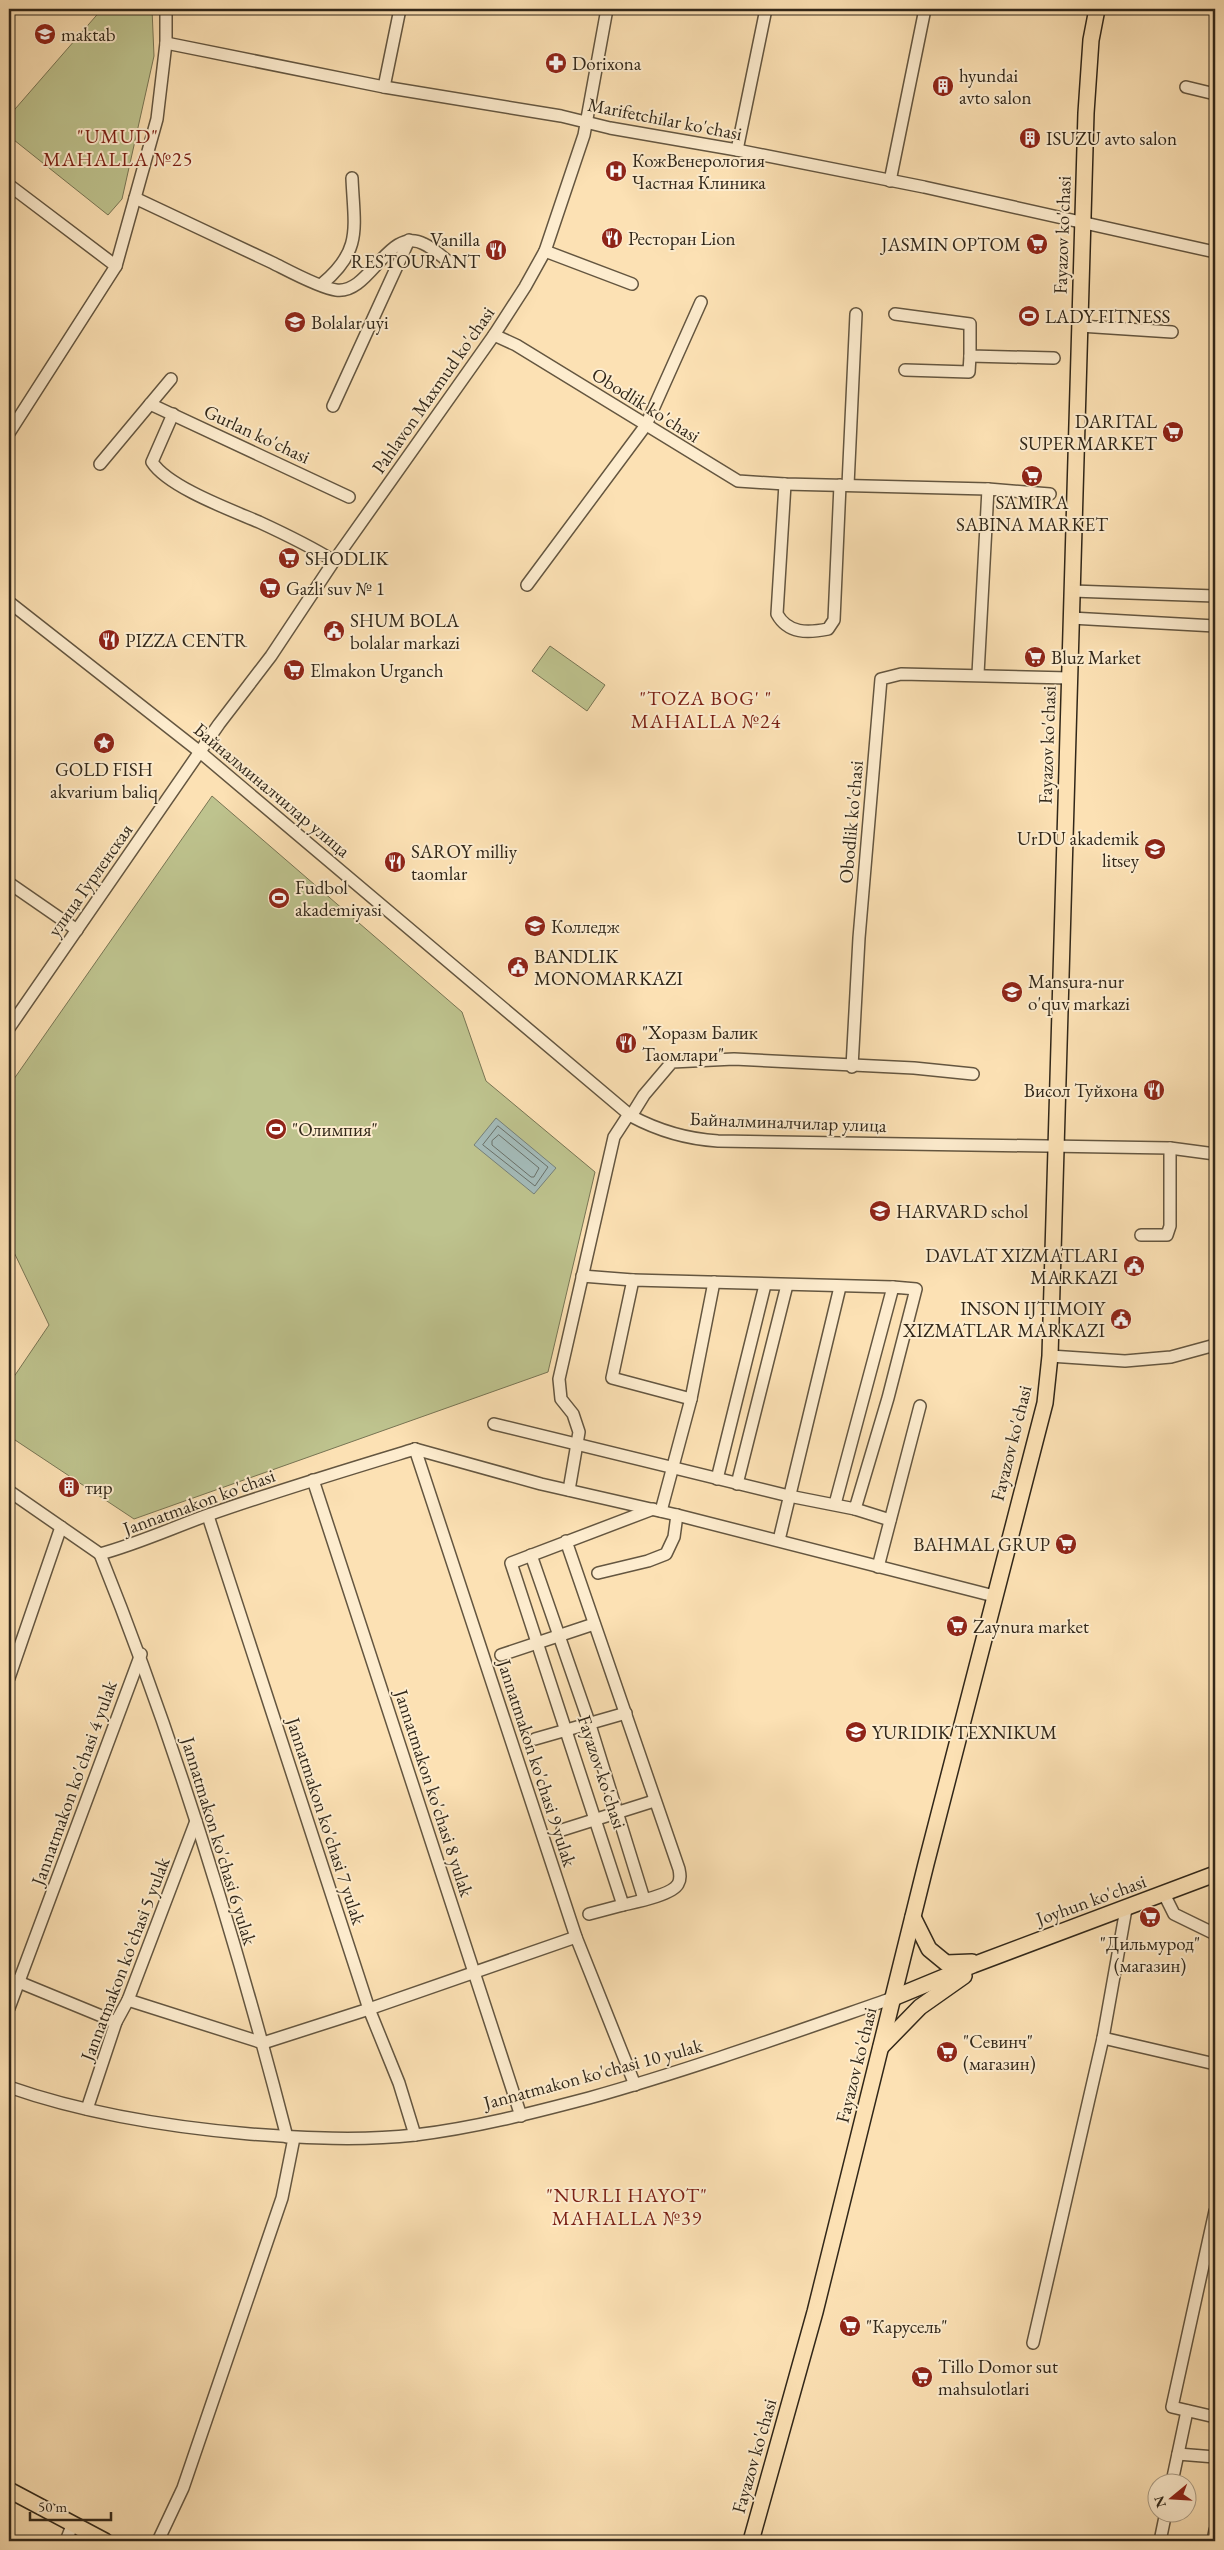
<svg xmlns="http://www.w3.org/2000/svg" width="1224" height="2550" font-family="'EB Garamond',serif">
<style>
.green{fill:#bec38e;stroke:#787554}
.water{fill:#a4bbb9;stroke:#768079}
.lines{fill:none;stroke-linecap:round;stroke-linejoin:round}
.shore{stroke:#6a7169;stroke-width:1}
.minor-casing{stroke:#645640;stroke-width:14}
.major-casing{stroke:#312719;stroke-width:18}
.minor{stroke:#fdecce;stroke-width:11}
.major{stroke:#fce1b4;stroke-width:15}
.labels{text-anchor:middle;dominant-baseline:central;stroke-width:4;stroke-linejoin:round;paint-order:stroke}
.poi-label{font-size:19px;fill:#312719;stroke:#fdecce;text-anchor:start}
.street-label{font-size:19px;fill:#312719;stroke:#fdecce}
.neighbourhood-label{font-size:20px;letter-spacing:1px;fill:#7a1f14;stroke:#fdecce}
</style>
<rect width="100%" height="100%" fill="#fce1b4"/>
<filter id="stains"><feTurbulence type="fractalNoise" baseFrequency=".004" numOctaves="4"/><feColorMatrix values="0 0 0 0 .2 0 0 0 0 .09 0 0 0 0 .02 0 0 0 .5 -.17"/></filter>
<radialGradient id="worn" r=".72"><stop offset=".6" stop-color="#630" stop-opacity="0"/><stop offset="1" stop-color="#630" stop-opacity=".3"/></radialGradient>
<g class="green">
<polygon points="102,9 152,9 154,56 122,199 108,215 9,136 9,116"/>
<polygon points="550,646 605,685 587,711 532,671"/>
<polygon points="212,796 462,1012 486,1081 595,1172 548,1372 134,1519 9,1436 9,1384 49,1325 9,1242 9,1086"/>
</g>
<polygon class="water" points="496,1118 556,1168 534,1194 474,1145"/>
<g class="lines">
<g class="shore">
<polygon points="498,1126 548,1167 535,1186 483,1145"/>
<polygon points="499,1135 539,1168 534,1177 531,1177 492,1145 492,1141"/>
</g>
<g class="minor-casing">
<g id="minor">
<polyline points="166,43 384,87 561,116 610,128 737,150 924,187 1215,252"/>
<polyline points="384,87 400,9"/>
<polyline points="1186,87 1215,94"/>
<polyline points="737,150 766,9"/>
<polyline points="890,181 925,9"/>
<polyline points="9,185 116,266"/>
<path d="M135,198C181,220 227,241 273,263C289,271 320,288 336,290C370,295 388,225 424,244C433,248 441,256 449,262"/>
<polyline points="545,251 632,284"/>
<path d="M322,284C363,250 354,227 352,178"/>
<polyline points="895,314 970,324 970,356 1054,358"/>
<polyline points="1080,326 1172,332"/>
<polyline points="494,335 516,345 738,481 785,484 988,489 1050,494"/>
<polyline points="905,370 969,372 970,356"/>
<polyline points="150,404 349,497"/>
<polyline points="333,406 409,240"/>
<path d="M173,414L152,462C168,487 231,510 259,522C285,534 310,546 334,561"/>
<polyline points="9,433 116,266 157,119 166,43 166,9"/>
<polyline points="100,464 171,379"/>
<path d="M785,484L777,614C788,634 808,633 828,629L834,620L840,485"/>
<polyline points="848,485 856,314"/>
<polyline points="527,585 646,425 701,302"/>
<polyline points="1072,591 1215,596"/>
<path d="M9,602L200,752L631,1116C659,1131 686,1139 718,1141L1170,1148L1215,1154"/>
<polyline points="1071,618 1215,626"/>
<polyline points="978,674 988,489"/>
<polyline points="9,883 77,930"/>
<polyline points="9,1028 219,724 271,656 334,561 494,335 525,287 545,251 584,135 607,9"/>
<polyline points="852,1067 859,938 881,679 901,674 1069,678"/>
<polyline points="631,1116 644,1095 672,1062 734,1059 914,1068 973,1074"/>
<polyline points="1141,1235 1167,1235 1170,1226 1170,1148"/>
<polyline points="582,1276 633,1280"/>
<polyline points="1050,1356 1125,1361 1171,1357 1215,1345"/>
<polyline points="691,1399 612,1378 633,1280 893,1287"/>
<polyline points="494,1424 789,1496 855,1509 888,1398 916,1289 893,1287 835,1504"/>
<polyline points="415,1449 576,1937 635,2085"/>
<polyline points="415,1449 541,1484 677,1515 994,1596"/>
<polyline points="717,1479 765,1285"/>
<polyline points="313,1480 521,2116"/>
<polyline points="737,1484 787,1285"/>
<polyline points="569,1490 579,1432 573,1414 561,1399 559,1379 614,1137 629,1114"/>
<path d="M9,1491L100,1554C137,1544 172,1528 208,1515C276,1491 346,1470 415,1449"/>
<polyline points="855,1509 890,1520"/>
<polyline points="661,1511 691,1399 714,1282"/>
<polyline points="208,1516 369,2009 399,2083 415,2135"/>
<polyline points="779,1540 840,1287"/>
<path d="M566,1541L679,1869C680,1874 681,1879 678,1884C672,1895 636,1902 623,1905L511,1563L653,1509"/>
<path d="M100,1554C176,1743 236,1939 287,2137"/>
<polyline points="531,1555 590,1725 644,1899"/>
<polyline points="878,1567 920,1406"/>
<polyline points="598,1573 648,1561 666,1554 674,1537 677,1515"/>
<polyline points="501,1655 594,1624"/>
<polyline points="9,1678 61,1527"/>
<polyline points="535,1739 626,1713"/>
<polyline points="562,1830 654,1801"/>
<polyline points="1164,1894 1174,1914 1215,1934"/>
<polyline points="589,1914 623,1905"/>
<polyline points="9,1978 116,2022"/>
<polyline points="128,2000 263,2043 369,2009 576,1937"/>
<polyline points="9,2008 141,1654"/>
<polyline points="1103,2038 1215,2064"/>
<path d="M9,2087C86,2114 169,2127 250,2134C305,2138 360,2141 415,2135C474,2128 532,2113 589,2098C692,2069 792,2033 893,1998"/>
<polyline points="87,2109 116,2022 128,2000 196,1821"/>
<polyline points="1215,2211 1172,2407 1215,2417"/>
<polyline points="1033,2343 1103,2038 1126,1909"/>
<polyline points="1178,2454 1215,2457"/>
<polyline points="1172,2482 1187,2411"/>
<polyline points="66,2541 73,2523"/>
<polyline points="158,2541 183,2488 282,2198 294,2138"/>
<polyline points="1160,2541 1166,2512"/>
<polyline points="1213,2541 1215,2530"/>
</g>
</g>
<g class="major-casing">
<g id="major">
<polyline points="913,1917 929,1949 946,1963 972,1962"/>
<polyline points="893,1998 973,1965 1215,1874"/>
<polyline points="881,2047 920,2007 964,1976"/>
<polyline points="9,2490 105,2541"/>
<polyline points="751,2541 815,2312 926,1864 1045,1403 1050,1356 1086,113 1091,40 1097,9"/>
</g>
</g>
<use href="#minor" class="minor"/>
<use href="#major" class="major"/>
</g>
<defs>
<g id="school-disc" transform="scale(1.125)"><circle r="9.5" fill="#8f2418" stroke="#fdecce"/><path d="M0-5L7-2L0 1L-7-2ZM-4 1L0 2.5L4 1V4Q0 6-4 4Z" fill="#fff"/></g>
<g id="pharmacy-disc" transform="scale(1.125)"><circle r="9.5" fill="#8f2418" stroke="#fdecce"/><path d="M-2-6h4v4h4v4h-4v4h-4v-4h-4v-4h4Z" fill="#fff"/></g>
<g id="building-disc" transform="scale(1.125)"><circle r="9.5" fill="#8f2418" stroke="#fdecce"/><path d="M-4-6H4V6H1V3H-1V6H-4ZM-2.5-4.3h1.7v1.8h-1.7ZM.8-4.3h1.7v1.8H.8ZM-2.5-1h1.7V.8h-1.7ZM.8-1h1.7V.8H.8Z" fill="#fff"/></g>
<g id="hospital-disc" transform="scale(1.125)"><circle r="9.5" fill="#8f2418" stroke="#fdecce"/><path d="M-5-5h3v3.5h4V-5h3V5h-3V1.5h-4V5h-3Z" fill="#fff"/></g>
<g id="restaurant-disc" transform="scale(1.125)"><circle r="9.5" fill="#8f2418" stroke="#fdecce"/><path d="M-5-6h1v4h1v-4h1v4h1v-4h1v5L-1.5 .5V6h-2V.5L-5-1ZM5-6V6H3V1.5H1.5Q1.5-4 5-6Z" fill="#fff"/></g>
<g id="supermarket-disc" transform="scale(1.125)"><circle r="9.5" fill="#8f2418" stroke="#fdecce"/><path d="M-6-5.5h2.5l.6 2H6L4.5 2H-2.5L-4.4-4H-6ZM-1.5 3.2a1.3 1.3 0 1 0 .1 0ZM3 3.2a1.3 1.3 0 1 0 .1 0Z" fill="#fff"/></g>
<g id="stadium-disc" transform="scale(1.125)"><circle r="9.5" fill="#8f2418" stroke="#fdecce"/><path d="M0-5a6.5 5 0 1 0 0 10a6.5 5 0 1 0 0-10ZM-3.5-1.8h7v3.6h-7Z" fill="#fff"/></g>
<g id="civic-disc" transform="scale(1.125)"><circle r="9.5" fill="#8f2418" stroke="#fdecce"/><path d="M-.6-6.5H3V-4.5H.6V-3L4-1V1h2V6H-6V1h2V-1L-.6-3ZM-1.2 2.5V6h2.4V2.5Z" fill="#fff"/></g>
<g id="sight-disc" transform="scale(1.125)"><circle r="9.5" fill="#8f2418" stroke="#fdecce"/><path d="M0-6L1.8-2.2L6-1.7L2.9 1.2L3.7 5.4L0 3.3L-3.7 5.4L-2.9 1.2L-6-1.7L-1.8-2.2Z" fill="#fff"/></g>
<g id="university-disc" transform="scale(1.125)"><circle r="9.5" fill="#8f2418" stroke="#fdecce"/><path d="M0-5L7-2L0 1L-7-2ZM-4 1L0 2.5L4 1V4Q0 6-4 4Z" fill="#fff"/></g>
</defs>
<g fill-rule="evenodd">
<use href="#school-disc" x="45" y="34"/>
<use href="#pharmacy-disc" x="556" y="63"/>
<use href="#building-disc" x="943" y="86"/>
<use href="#building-disc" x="1030" y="138"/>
<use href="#hospital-disc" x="616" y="171"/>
<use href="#restaurant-disc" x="612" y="238"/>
<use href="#supermarket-disc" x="1037" y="244"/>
<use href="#restaurant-disc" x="496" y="250"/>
<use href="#stadium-disc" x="1029" y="316"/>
<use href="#school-disc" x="295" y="322"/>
<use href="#supermarket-disc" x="1173" y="432"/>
<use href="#supermarket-disc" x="1032" y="476"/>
<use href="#supermarket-disc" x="289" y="558"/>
<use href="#supermarket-disc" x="270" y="588"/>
<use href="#civic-disc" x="334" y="631"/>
<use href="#restaurant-disc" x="109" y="640"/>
<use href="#supermarket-disc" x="1035" y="657"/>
<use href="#supermarket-disc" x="294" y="670"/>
<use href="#sight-disc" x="104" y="743"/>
<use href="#school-disc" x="1155" y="849"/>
<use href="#restaurant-disc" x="395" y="862"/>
<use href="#stadium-disc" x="279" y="898"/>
<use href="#university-disc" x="535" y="926"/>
<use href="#civic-disc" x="518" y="967"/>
<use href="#university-disc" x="1012" y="992"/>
<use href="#restaurant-disc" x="626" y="1043"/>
<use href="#restaurant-disc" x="1154" y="1090"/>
<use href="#stadium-disc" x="276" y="1129"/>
<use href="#university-disc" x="880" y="1211"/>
<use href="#civic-disc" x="1134" y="1266"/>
<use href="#civic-disc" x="1121" y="1319"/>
<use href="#building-disc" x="69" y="1487"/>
<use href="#supermarket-disc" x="1066" y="1544"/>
<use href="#supermarket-disc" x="957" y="1626"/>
<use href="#university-disc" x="856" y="1732"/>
<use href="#supermarket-disc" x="1150" y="1917"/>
<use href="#supermarket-disc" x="947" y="2052"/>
<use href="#supermarket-disc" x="850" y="2326"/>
<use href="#supermarket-disc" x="922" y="2377"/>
</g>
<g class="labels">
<g class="poi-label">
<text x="61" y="34">maktab</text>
<text x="572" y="63">Dorixona</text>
<text x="959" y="75">hyundai<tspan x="959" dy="22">avto salon</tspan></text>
<text x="1046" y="138">ISUZU avto salon</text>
<text x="632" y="160">КожВенерология<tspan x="632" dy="22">Частная Клиника</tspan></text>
<text x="628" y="238">Ресторан Lion</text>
<text x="480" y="239" text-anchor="end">Vanilla<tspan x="480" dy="22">RESTOURANT</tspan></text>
<text x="1021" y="244" text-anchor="end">JASMIN OPTOM</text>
<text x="1045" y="316">LADY FITNESS</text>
<text x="311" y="322">Bolalar uyi</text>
<text x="1157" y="421" text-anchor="end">DARITAL<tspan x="1157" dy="22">SUPERMARKET</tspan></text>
<text x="1032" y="502" text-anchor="middle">SAMIRA<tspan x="1032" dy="22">SABINA MARKET</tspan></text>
<text x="305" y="558">SHODLIK</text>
<text x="286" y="588">Gazli suv № 1</text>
<text x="350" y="620">SHUM BOLA<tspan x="350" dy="22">bolalar markazi</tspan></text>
<text x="125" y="640">PIZZA CENTR</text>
<text x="1051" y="657">Bluz Market</text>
<text x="310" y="670">Elmakon Urganch</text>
<text x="104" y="769" text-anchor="middle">GOLD FISH<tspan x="104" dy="22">akvarium baliq</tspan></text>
<text x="1139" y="838" text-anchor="end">UrDU akademik<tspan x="1139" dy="22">litsey</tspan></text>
<text x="411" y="851">SAROY milliy<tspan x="411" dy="22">taomlar</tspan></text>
<text x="295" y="887">Fudbol<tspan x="295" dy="22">akademiyasi</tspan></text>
<text x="551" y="926">Колледж</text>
<text x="534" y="956">BANDLIK<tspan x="534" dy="22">MONOMARKAZI</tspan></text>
<text x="1028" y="981">Mansura-nur<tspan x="1028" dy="22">o'quv markazi</tspan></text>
<text x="642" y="1032">"Хоразм Балик<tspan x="642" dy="22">Таомлари"</tspan></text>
<text x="1138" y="1090" text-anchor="end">Висол Туйхона</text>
<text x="292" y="1129">"Олимпия"</text>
<text x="896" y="1211">HARVARD schol</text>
<text x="1118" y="1255" text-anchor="end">DAVLAT XIZMATLARI<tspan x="1118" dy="22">MARKAZI</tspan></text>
<text x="1105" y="1308" text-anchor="end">INSON IJTIMOIY<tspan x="1105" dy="22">XIZMATLAR MARKAZI</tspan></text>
<text x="85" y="1487">тир</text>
<text x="1050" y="1544" text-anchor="end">BAHMAL GRUP</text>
<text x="973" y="1626">Zaynura market</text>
<text x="872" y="1732">YURIDIK TEXNIKUM</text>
<text x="1150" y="1943" text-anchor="middle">"Дильмурод"<tspan x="1150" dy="22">(магазин)</tspan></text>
<text x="963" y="2041">"Севинч"<tspan x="963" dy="22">(магазин)</tspan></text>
<text x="866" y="2326">"Карусель"</text>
<text x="938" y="2366">Tillo Domor sut<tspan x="938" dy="22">mahsulotlari</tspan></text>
</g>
<g class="street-label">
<text transform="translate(665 119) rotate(11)">Marifetchilar ko'chasi</text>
<text transform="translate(1062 235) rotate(-88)">Fayazov ko'chasi</text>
<text transform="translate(433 390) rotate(-55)">Pahlavon Maxmud ko'chasi</text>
<text transform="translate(646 405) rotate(32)">Obodlik ko'chasi</text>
<text transform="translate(257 434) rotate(25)">Gurlan ko'chasi</text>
<text transform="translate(1047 745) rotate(-88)">Fayazov ko'chasi</text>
<text transform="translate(272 790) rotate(40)">Байналминалчилар улица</text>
<text transform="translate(851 822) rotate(-85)">Obodlik ko'chasi</text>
<text transform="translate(90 880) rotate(-55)">улица Гурленская</text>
<text transform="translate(788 1122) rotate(2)">Байналминалчилар улица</text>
<text transform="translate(1011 1443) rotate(-76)">Fayazov ko'chasi</text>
<text transform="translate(199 1502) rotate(-20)">Jannatmakon ko'chasi</text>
<text transform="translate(537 1763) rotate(72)">Jannatmakon ko'chasi 9 yulak</text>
<text transform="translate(602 1772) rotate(72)">Fayazov ko'chasi</text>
<text transform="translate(74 1783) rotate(-70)">Jannatmakon ko'chasi 4 yulak</text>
<text transform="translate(434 1793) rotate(72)">Jannatmakon ko'chasi 8 yulak</text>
<text transform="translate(326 1821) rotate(72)">Jannatmakon ko'chasi 7 yulak</text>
<text transform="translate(219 1841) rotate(73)">Jannatmakon ko'chasi 6 yulak</text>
<text transform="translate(1091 1900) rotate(-20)">Joyhun ko'chasi</text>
<text transform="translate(125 1959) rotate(-69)">Jannatmakon ko'chasi 5 yulak</text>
<text transform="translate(856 2065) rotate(-76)">Fayazov ko'chasi</text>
<text transform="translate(593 2074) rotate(-15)">Jannatmakon ko'chasi 10 yulak</text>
<text transform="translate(754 2456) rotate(-74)">Fayazov ko'chasi</text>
</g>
<g class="neighbourhood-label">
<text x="118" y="136">"UMUD"<tspan x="118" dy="23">MAHALLA №25</tspan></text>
<text x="706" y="698">"TOZA BOG' "<tspan x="706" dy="23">MAHALLA №24</tspan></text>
<text x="627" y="2195">"NURLI HAYOT"<tspan x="627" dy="23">MAHALLA №39</tspan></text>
</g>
</g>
<rect width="1224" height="2550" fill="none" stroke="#fce1b4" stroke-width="30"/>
<rect x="10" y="10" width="1204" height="2530" fill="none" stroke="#312719" stroke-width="2.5"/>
<rect x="15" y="15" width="1194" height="2520" fill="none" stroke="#312719"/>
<g transform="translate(1172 2498) rotate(252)"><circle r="24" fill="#fdecce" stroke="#ab9d86"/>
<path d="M0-4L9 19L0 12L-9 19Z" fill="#8f2418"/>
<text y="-8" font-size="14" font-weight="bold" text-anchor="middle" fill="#312719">N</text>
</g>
<path d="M30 2512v8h81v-8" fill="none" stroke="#312719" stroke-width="2.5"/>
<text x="38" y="2512" font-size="15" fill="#312719" stroke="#fdecce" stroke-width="4" paint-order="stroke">50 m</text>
<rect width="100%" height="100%" filter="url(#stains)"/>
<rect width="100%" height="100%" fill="url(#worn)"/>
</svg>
